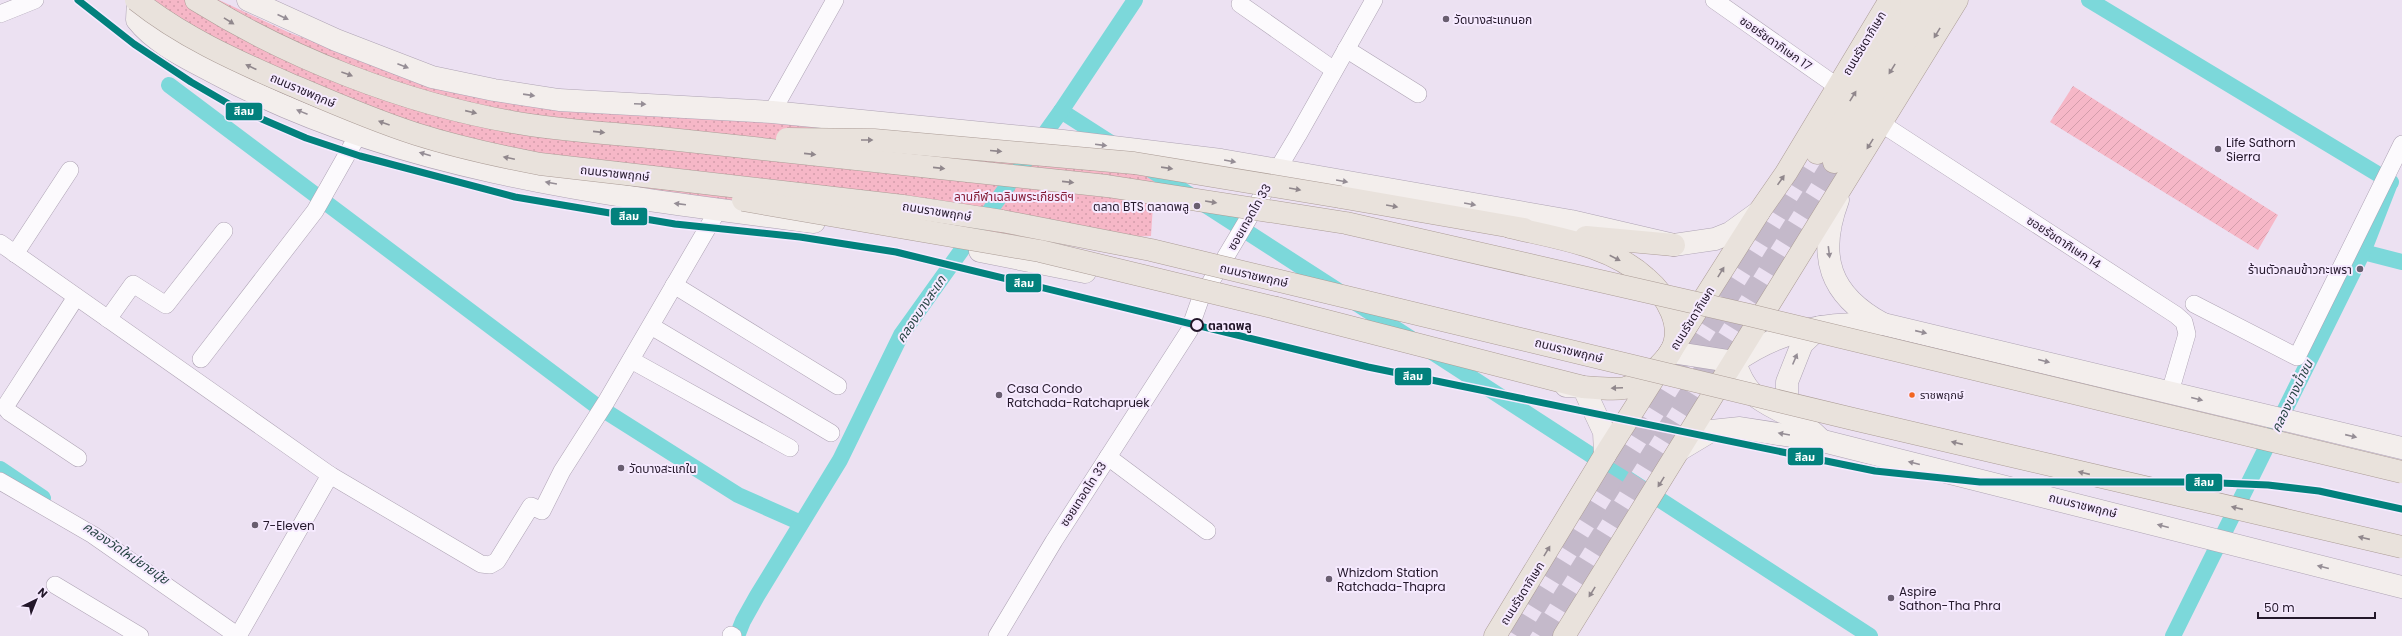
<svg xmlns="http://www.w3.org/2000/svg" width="2402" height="636" font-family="Poppins,'Noto Sans Thai',sans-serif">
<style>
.park{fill:url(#park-dots)}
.garden{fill:url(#garden-furrows)}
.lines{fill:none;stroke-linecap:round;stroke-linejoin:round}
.canal{stroke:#7cd8da;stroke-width:16}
.primary-tunnel{stroke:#c4b9ca;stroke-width:22;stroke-dasharray:22 11;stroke-linecap:butt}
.minor-casing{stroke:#aea3b4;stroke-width:18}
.secondary-casing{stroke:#aea3b4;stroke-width:23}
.primary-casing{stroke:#ab9c96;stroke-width:23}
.minor{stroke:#fcfafd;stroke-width:17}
.secondary{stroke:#f3eeec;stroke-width:22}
.primary{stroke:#e9e2dc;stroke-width:22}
.primary-bridge-casing{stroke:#ab9c96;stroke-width:23;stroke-linecap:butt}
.primary-bridge{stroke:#e9e2dc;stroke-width:22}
.metro-1-casing{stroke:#f6eaff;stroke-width:10}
.metro-1{stroke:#02817d;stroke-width:7}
.oneway{fill:#958d95}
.oneway2{fill:#90878c}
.poi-dot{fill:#695e70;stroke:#f6eaff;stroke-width:1.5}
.stop-dot{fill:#f6eaff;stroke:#23172a;stroke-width:2}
.bus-dot{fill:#f26522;stroke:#f6eaff;stroke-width:1.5}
.labels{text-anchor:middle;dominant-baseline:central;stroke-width:4;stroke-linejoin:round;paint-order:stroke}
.bus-label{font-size:11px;fill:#23172a;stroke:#f6eaff;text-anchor:start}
.poi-label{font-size:12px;fill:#23172a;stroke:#f6eaff;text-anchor:start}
.street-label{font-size:12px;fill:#23172a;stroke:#f6eaff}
.park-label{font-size:12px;fill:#851c36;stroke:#f6eaff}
.stop-label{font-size:12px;font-weight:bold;fill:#23172a;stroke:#f6eaff;text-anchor:start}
.water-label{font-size:13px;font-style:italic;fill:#284544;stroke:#f6eaff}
.line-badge{stroke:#f6eaff;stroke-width:1.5}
.badge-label{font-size:11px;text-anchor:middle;font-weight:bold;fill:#fff}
</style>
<defs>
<pattern id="park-dots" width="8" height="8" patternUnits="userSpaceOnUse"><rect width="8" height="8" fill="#f6b7c7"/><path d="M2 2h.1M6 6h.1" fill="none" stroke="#d39dab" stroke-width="1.8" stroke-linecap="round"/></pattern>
<pattern id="garden-furrows" width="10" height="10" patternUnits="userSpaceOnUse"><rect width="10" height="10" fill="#f6b7c7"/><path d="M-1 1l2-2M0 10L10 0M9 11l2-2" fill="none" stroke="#d39dab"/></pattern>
</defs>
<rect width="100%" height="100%" fill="#ece1f2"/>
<polygon class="park" points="148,0 219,0 290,33 433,85 1156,158 1151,236 1048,240 1043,257 520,172 296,103 202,59"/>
<polygon class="garden" points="2073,86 2278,215 2258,250 2050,122"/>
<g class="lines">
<g class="canal">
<polyline points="2089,0 2391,182"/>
<polyline points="169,85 594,404 738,495 801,523"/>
<polyline points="1061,111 1114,145"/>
<polyline points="1148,168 1337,290"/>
<polyline points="2363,252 2402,262"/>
<polyline points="1356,303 1410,338"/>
<polyline points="1432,352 1870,636"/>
<polyline points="0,469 43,498"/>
<polyline points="737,636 743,621 757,596 840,460 901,335 1061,111 1135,0"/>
<polyline points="2173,636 2363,252 2390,183"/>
</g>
<g class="primary-tunnel">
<polyline points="1517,636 1817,153"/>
<polyline points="1540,636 1834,162"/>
</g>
<g class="minor-casing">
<g id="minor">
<polyline points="1714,0 1838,87"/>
<polyline points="1240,4 1334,70"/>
<polyline points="0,14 35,0"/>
<polyline points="1346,49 1418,94"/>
<polyline points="772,112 835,0"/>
<polyline points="1882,124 2176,315 2184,322 2187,334 2170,392"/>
<polyline points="0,243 330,475 481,564 490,565 497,561 531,506 542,511 562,471 606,402 718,210"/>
<polyline points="15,254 70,170"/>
<polyline points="674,285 838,386"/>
<polyline points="76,297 5,407 9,412 78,458"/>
<polyline points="2194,304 2297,357 2402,144"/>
<polyline points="108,319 133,284 166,305 224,231"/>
<polyline points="651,326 831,433"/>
<polyline points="201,359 315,211 358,135"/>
<polyline points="631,360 790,448"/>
<polyline points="1108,457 1207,531"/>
<polyline points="0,481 93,535 238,636"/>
<polyline points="55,585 140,636"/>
<polyline points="731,635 733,636"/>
<polyline points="238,636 330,475"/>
<polyline points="997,636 1054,541 1189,331 1200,300 1298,135 1374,0"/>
</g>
</g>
<g class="secondary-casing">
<g id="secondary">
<path d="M138,0L137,20C157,45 189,59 217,74C399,172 612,196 814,222"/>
<polyline points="248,0 336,40 432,77 494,90 559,100 772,112 1063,141 1221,160 1571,221 1674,245 1715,239 1730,233 1759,212"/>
<path d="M1838,200C1817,256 1829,295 1883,324"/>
<polyline points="980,251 1085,272"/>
<path d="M1671,352L1735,362C1781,329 1828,322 1883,324L2402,448"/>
<path d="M1735,362C1748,402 1765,401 1797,420C1806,425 1814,433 1821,440"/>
<polyline points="1566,386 1583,387 1604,432 1605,455"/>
<polyline points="1798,420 1787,397 1787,382 1802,344 1820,327"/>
<polyline points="1681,449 1711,431 1740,428 1823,441 2402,587"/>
</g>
</g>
<g class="primary-casing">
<g id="primary">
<path d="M196,0C289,58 404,103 512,122C561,131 611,133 660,138"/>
<polyline points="1817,153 1913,0"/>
<polyline points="1834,162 1935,0"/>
<polyline points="1340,197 1524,229"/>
<polyline points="1586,237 1674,245"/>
<path d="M1276,308L1583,387C1596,388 1612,390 1625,388C1638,385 1650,377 1658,367C1662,362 1667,358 1670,353C1686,327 1666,295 1646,278C1610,245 1556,238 1510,227"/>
<polyline points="1495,636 1605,455 1759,212 1786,173 1890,0"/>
<polyline points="1564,636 1957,0"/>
</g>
</g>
<use href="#minor" class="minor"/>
<use href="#secondary" class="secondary"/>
<use href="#primary" class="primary"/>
<g class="primary-bridge-casing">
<g id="primary-bridge">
<path d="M136,0C181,36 234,60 287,83C329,101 372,120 416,134C457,147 498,156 540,164L903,206L1002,221L1151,250L1853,419L2402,547"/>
<polyline points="660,138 1107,186 1346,223 1749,315 2402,472"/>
<polyline points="787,139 874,140 1134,163 1340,197"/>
<polyline points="743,200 1040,251 1276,308"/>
</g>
</g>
<use href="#primary-bridge" class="primary-bridge"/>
<g class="metro-1-casing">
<polyline id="metro-1" points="78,0 134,44 191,82 234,107 306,138 360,156 515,197 675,224 800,237 896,252 1368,367 1875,471 1980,482 2196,482 2268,485 2319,491 2402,509"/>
</g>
<use href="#metro-1" class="metro-1"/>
</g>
<defs><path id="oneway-solid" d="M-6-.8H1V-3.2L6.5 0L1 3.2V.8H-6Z"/></defs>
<g class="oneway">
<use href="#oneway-solid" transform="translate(283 17) rotate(24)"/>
<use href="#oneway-solid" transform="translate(403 66) rotate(21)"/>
<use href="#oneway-solid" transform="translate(529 95) rotate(8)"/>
<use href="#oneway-solid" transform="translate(640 104) rotate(3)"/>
<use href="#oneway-solid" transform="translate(302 112) rotate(-158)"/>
<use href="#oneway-solid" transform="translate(1101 145) rotate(7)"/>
<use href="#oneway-solid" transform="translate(425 154) rotate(-164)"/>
<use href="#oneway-solid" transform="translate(1230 161) rotate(10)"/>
<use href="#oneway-solid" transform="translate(1342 181) rotate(10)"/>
<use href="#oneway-solid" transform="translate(551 183) rotate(-170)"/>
<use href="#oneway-solid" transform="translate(680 204) rotate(-173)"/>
<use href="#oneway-solid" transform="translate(1470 204) rotate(10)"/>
<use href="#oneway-solid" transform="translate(1829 252) rotate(83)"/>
<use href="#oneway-solid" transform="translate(1921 332) rotate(13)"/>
<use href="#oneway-solid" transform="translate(1795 359) rotate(-67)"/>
<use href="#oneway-solid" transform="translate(2044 361) rotate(14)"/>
<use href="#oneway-solid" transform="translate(2197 399) rotate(14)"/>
<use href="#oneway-solid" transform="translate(1784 434) rotate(-170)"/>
<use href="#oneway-solid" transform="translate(2351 436) rotate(13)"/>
<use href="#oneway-solid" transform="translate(1914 463) rotate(-166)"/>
<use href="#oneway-solid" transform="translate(2163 526) rotate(-165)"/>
<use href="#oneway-solid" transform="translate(2323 567) rotate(-166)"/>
</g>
<g class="oneway2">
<use href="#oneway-solid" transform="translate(229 21) rotate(32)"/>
<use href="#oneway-solid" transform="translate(1937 33) rotate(121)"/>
<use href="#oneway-solid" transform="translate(251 67) rotate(-155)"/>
<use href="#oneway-solid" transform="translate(1892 69) rotate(122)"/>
<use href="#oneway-solid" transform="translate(347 74) rotate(20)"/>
<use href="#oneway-solid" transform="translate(1853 96) rotate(-58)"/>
<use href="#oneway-solid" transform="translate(471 112) rotate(13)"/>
<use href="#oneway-solid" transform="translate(384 123) rotate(-160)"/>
<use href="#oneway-solid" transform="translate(599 132) rotate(6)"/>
<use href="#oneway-solid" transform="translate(867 140)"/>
<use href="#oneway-solid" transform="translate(1870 144) rotate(122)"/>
<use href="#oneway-solid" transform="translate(996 151) rotate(5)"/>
<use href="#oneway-solid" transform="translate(810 154) rotate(6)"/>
<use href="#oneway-solid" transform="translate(509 158) rotate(-168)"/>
<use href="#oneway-solid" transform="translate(939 168) rotate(6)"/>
<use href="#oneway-solid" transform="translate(1167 168) rotate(8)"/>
<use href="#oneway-solid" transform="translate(1781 180) rotate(-55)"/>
<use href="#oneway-solid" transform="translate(1068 182) rotate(6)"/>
<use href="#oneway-solid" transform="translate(1295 189) rotate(10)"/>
<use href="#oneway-solid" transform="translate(1211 202) rotate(9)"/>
<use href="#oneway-solid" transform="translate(1392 206) rotate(10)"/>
<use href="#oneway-solid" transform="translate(1615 258) rotate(27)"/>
<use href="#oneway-solid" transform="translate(1721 272) rotate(-58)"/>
<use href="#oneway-solid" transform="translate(1617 388) rotate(178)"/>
<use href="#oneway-solid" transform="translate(1957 443) rotate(-167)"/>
<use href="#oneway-solid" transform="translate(2084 473) rotate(-167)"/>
<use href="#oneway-solid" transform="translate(1661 482) rotate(122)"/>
<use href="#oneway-solid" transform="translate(2237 508) rotate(-167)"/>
<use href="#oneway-solid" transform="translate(2364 538) rotate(-167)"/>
<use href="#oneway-solid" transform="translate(1547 551) rotate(-59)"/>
<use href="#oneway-solid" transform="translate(1592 592) rotate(122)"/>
</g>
<g class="poi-dot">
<circle cx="1446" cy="19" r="4"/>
<circle cx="2218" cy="149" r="4"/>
<circle cx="1197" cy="206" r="4"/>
<circle cx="2360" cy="269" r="4"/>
<circle cx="999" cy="395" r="4"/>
<circle cx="621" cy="468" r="4"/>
<circle cx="255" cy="525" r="4"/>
<circle cx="1329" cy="579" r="4"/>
<circle cx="1891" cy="598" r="4"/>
</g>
<circle class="stop-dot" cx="1197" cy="325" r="6"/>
<circle class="bus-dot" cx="1912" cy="395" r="3.5"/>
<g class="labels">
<g class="bus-label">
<text x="1920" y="395">ราชพฤกษ์</text>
</g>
<g class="poi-label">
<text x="1454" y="19">วัดบางสะแกนอก</text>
<text x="2226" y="142">Life Sathorn<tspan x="2226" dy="14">Sierra</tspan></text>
<text x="1189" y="206" text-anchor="end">ตลาด BTS ตลาดพลู</text>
<text x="2352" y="269" text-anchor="end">ร้านตัวกลมข้าวกะเพรา</text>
<text x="1007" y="388">Casa Condo<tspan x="1007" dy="14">Ratchada-Ratchapruek</tspan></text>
<text x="629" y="468">วัดบางสะแกใน</text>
<text x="263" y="525">7-Eleven</text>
<text x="1337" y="572">Whizdom Station<tspan x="1337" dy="14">Ratchada-Thapra</tspan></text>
<text x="1899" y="591">Aspire<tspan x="1899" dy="14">Sathon-Tha Phra</tspan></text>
</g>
<g class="street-label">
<text transform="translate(1776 43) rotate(35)">ซอยรัชดาภิเษก 17</text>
<text transform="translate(1864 43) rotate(-59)">ถนนรัชดาภิเษก</text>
<text transform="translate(303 90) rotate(23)">ถนนราชพฤกษ์</text>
<text transform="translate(615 173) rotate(6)">ถนนราชพฤกษ์</text>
<text transform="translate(937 211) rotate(9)">ถนนราชพฤกษ์</text>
<text transform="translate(1249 217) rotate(-60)">ซอยเทอดไท 33</text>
<text transform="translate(2064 242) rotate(33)">ซอยรัชดาภิเษก 14</text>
<text transform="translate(1254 275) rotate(13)">ถนนราชพฤกษ์</text>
<text transform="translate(1692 318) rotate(-58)">ถนนรัชดาภิเษก</text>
<text transform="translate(1569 350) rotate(14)">ถนนราชพฤกษ์</text>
<text transform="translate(1083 494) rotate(-57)">ซอยเทอดไท 33</text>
<text transform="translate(2083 505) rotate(14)">ถนนราชพฤกษ์</text>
<text transform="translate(1522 593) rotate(-58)">ถนนรัชดาภิเษก</text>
</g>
<g class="park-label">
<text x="1014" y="196">ลานกีฬาเฉลิมพระเกียรติฯ</text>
</g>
<g class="stop-label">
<text x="1208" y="325">ตลาดพลู</text>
</g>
<g class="water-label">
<text transform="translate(921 309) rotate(-56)">คลองบางสะแก</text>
<text transform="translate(2292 396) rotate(-64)">คลองบางน้ำชน</text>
<text transform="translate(126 553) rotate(34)">คลองวัดใหม่ยายนุ้ย</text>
</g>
</g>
<g class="line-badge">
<rect x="225" y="102" width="38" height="19" rx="4" fill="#02817d"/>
<rect x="610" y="207" width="38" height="19" rx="4" fill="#02817d"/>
<rect x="1005" y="273" width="37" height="20" rx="4" fill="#02817d"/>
<rect x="1394" y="367" width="38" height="19" rx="4" fill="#02817d"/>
<rect x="1787" y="447" width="37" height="19" rx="4" fill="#02817d"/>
<rect x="2185" y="473" width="38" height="19" rx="4" fill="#02817d"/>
</g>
<g class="badge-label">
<text x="244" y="115">สีลม</text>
<text x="629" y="220">สีลม</text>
<text x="1024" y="287">สีลม</text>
<text x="1413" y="380">สีลม</text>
<text x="1805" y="461">สีลม</text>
<text x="2204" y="486">สีลม</text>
</g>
<g transform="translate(36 600) rotate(43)" stroke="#f6eaff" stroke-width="3" paint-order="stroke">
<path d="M0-3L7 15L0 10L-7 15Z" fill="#23172a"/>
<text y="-6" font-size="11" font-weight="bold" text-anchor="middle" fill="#23172a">N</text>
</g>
<path d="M2258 612v6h117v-6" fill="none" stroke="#23172a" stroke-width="2"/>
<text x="2264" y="612" font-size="12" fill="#23172a" stroke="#f6eaff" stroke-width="3" paint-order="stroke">50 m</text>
</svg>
